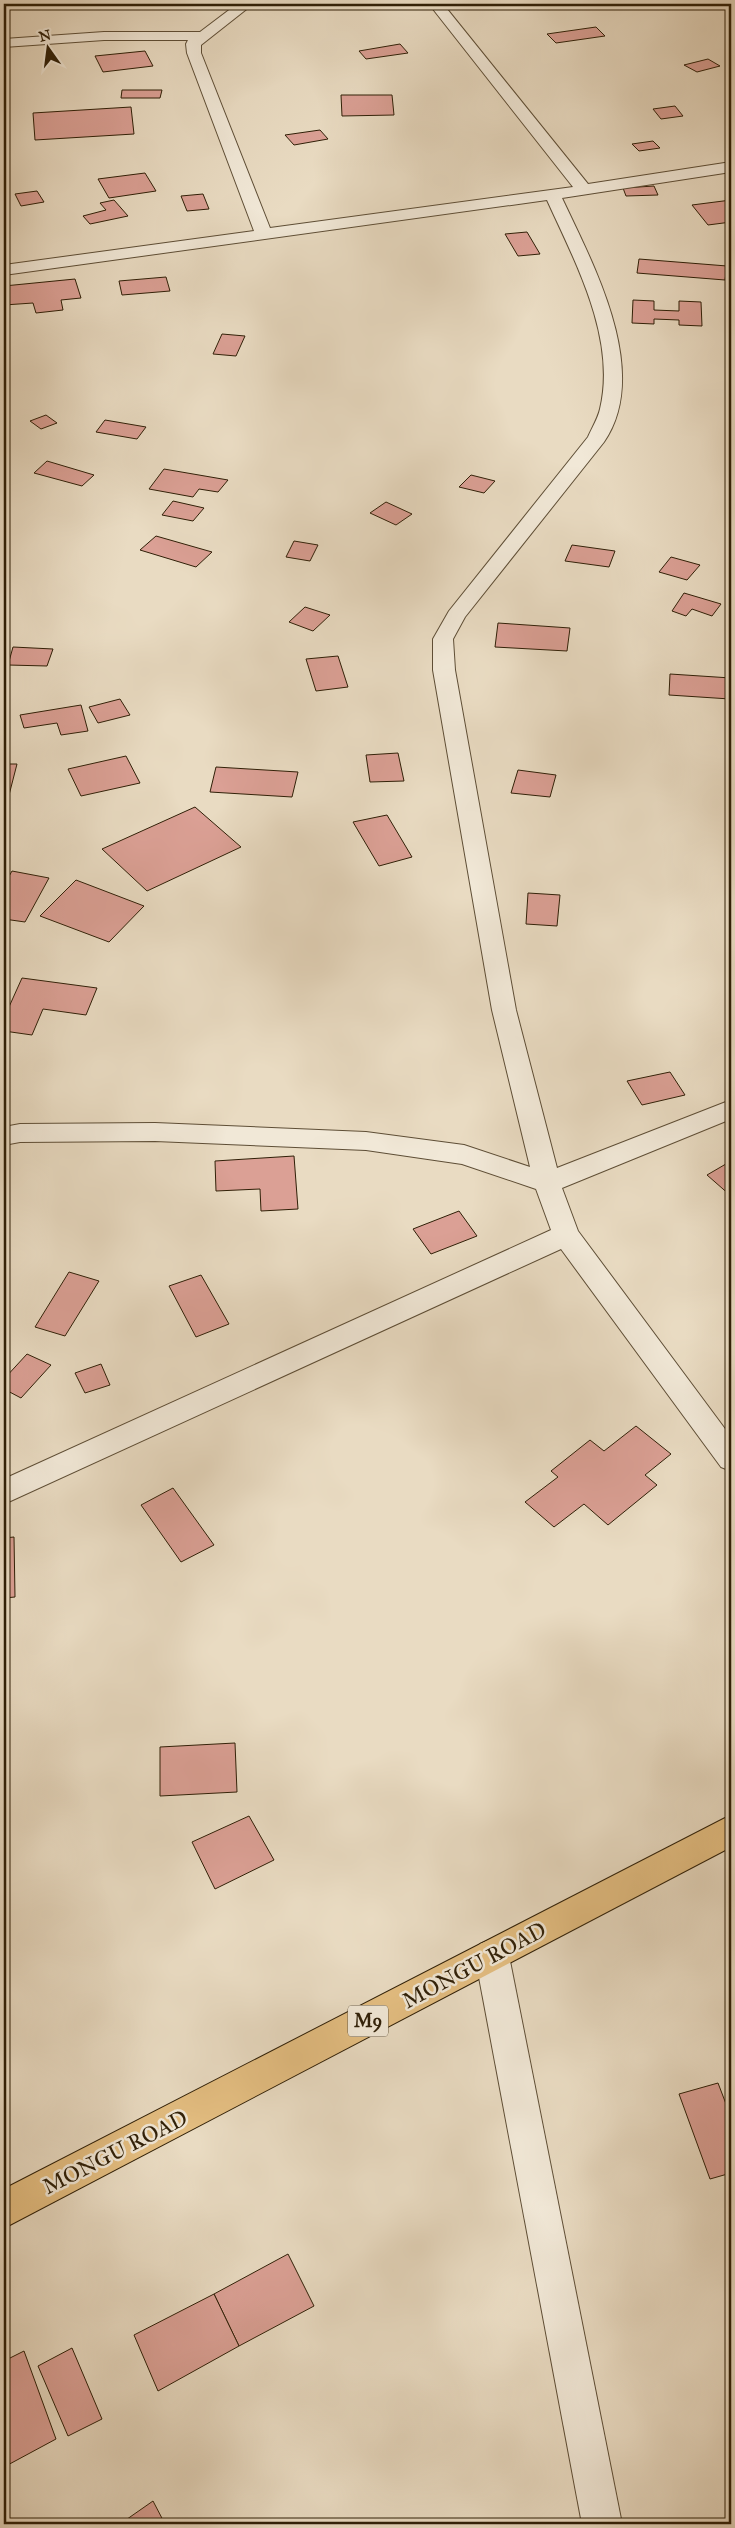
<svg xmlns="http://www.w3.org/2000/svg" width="735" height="2528" font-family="'IM FELL Great Primer',serif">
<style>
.building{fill:#dba095;stroke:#2f1f07}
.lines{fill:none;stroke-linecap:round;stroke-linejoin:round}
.minor-casing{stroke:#5e4e36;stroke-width:2}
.primary-casing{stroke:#2f1f07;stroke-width:2}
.minor{fill:#f1e8d7;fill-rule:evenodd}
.primary{fill:#e4be81;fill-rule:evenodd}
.labels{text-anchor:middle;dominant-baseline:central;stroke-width:5;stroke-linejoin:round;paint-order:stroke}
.shield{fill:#f1e8d7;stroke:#695b45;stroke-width:1}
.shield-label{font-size:18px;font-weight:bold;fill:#2f1f07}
.near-street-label{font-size:22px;fill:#2f1f07;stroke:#f1e8d7}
</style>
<rect width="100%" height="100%" fill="#e9dbc2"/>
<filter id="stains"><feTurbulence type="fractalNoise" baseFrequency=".004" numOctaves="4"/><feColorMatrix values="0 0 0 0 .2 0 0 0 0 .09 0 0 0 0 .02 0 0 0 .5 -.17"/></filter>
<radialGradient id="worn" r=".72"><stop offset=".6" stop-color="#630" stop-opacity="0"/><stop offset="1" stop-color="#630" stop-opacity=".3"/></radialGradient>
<g class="building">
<polygon points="596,27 605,36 556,43 547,34"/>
<polygon points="400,44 408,53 366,59 359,51"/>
<polygon points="145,51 153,66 103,72 95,56"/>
<polygon points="4,56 9,56 5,74 4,74"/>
<polygon points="708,59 720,66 697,72 684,65"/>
<polygon points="122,90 162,90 160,98 121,98"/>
<polygon points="341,95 392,95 394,115 342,116"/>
<polygon points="675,106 683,116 661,119 653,109"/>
<polygon points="131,107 134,134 35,140 33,113"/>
<polygon points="320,130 328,139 294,145 285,135"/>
<polygon points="653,141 660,148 639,151 632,144"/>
<polygon points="145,173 156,191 109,198 98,179"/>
<polygon points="654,186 658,195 626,196 623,188"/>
<polygon points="37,191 44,202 21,206 15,194"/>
<polygon points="203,194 209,209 187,211 181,196"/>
<polygon points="114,200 128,216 90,224 83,216 106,210 100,203"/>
<polygon points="731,200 731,222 708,225 692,205"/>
<polygon points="527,232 540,254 518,256 505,234"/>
<polygon points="639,259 727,266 725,280 637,273"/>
<polygon points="166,277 170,291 122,295 119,281"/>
<polygon points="75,279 81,298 61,300 63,310 36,313 33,303 4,305 4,286"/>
<polygon points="633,300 654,301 654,310 679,311 679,301 701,302 702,326 679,325 679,320 654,319 654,324 632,323"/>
<polygon points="222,334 245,336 236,356 213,354"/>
<polygon points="46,415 57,423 41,429 30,421"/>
<polygon points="105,420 146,427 137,439 96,432"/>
<polygon points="47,461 94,475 82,486 34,473"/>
<polygon points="164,469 228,480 218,492 199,489 193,497 149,489"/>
<polygon points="471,475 495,481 484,493 459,487"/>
<polygon points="173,501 204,508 193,521 162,515"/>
<polygon points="386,502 412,514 396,525 370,513"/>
<polygon points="156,536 212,552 196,567 140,550"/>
<polygon points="294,541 318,545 310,561 286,557"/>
<polygon points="572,545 615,551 609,567 565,561"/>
<polygon points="671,557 700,565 687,580 659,572"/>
<polygon points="684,593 721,604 712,616 692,609 686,616 672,611"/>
<polygon points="305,607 330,615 313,631 289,622"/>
<polygon points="498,623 570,628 567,651 495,647"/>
<polygon points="13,647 53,649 47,666 8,665"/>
<polygon points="338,656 348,687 316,691 306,659"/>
<polygon points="670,674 731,678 730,699 669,695"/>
<polygon points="120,699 130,715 98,723 89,707"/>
<polygon points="81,705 88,731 61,735 57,723 24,728 20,715"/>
<polygon points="398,753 404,781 370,782 366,755"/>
<polygon points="126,756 140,783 81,796 68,769"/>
<polygon points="4,764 17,764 8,799 4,799"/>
<polygon points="216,767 298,772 292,797 210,792"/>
<polygon points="518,770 556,775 550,797 511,793"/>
<polygon points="195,807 241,847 147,891 102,849"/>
<polygon points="387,815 412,857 379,866 353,822"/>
<polygon points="12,871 49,878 25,922 4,919 4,885"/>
<polygon points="76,880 144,906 109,942 40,916"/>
<polygon points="528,893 560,895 557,926 526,924"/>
<polygon points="22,978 97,988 86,1015 43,1009 32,1035 4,1031 4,1018"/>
<polygon points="670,1072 685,1095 642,1105 627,1081"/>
<polygon points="294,1156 298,1209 261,1211 260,1189 216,1191 215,1161"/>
<polygon points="731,1161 731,1196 707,1175"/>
<polygon points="459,1211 477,1236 431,1254 413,1229"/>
<polygon points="69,1272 99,1281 65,1336 35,1327"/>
<polygon points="201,1275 229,1324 196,1337 169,1286"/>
<polygon points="27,1354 51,1365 21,1398 4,1389 4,1379"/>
<polygon points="101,1364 110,1385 85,1393 75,1373"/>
<polygon points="636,1426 671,1454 645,1475 657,1485 608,1525 584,1504 554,1527 525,1502 558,1477 551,1471 590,1440 604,1451"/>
<polygon points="173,1488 214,1545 181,1562 141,1505"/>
<polygon points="14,1537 15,1597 4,1598 4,1538"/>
<polygon points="235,1743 237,1792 160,1796 160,1747"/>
<polygon points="249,1816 274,1860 215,1889 192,1842"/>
<polygon points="718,2083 731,2117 731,2173 710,2179 679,2094"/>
<polygon points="288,2254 314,2306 239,2346 214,2294"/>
<polygon points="214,2294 239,2346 158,2391 134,2335"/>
<polygon points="72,2348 102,2419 68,2436 38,2366"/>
<polygon points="24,2351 56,2439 4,2467 4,2361"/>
<polygon points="153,2501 165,2524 120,2524"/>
</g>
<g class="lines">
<g class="minor-casing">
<g id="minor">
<path d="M237,4H253L201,45V53L270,228L573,187L429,4H443L588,184L731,162V172L562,198C593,264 652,372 604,442L465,617L453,639L455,670L516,1010L557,1168L731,1100V1119L562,1188L578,1231L731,1437V1471L721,1467L561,1249L4,1504V1479L551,1230L536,1189L462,1164L366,1150L155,1141L20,1142L4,1145V1127L20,1124L155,1123L366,1132L464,1145L530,1167L492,1010L433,670V639L449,611L588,437C592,428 598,418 600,409C617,338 575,262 547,200L4,275V265L254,231L187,53L186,44L188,40H104L4,47V39L104,32H200Z"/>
<polygon points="492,1939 504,1944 509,1956 622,2524 582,2524 475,1956 480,1944"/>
</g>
</g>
<g class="primary-casing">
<polygon id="primary" points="731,1815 731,1847 4,2228 4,2189"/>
</g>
<use href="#minor" class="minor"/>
<use href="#primary" class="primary"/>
</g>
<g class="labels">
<rect class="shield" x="348" y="2005.5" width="40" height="31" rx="4"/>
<g class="shield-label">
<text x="368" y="2021">M9</text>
</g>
<g class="near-street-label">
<text transform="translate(474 1965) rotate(-28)">MONGU ROAD</text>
<text transform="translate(115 2152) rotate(-27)">MONGU ROAD</text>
</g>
</g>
<rect width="735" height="2528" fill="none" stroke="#e9dbc2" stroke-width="20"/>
<rect x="5" y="5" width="725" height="2518" fill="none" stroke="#2f1f07" stroke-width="2.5"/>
<rect x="10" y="10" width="715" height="2508" fill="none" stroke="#2f1f07"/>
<g transform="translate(48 48) rotate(346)" stroke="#f1e8d7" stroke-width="4" paint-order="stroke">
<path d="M0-4L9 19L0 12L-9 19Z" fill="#2f1f07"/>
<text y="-8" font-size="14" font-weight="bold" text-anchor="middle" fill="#2f1f07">N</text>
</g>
<rect width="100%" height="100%" filter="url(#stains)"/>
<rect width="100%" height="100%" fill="url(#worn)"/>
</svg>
